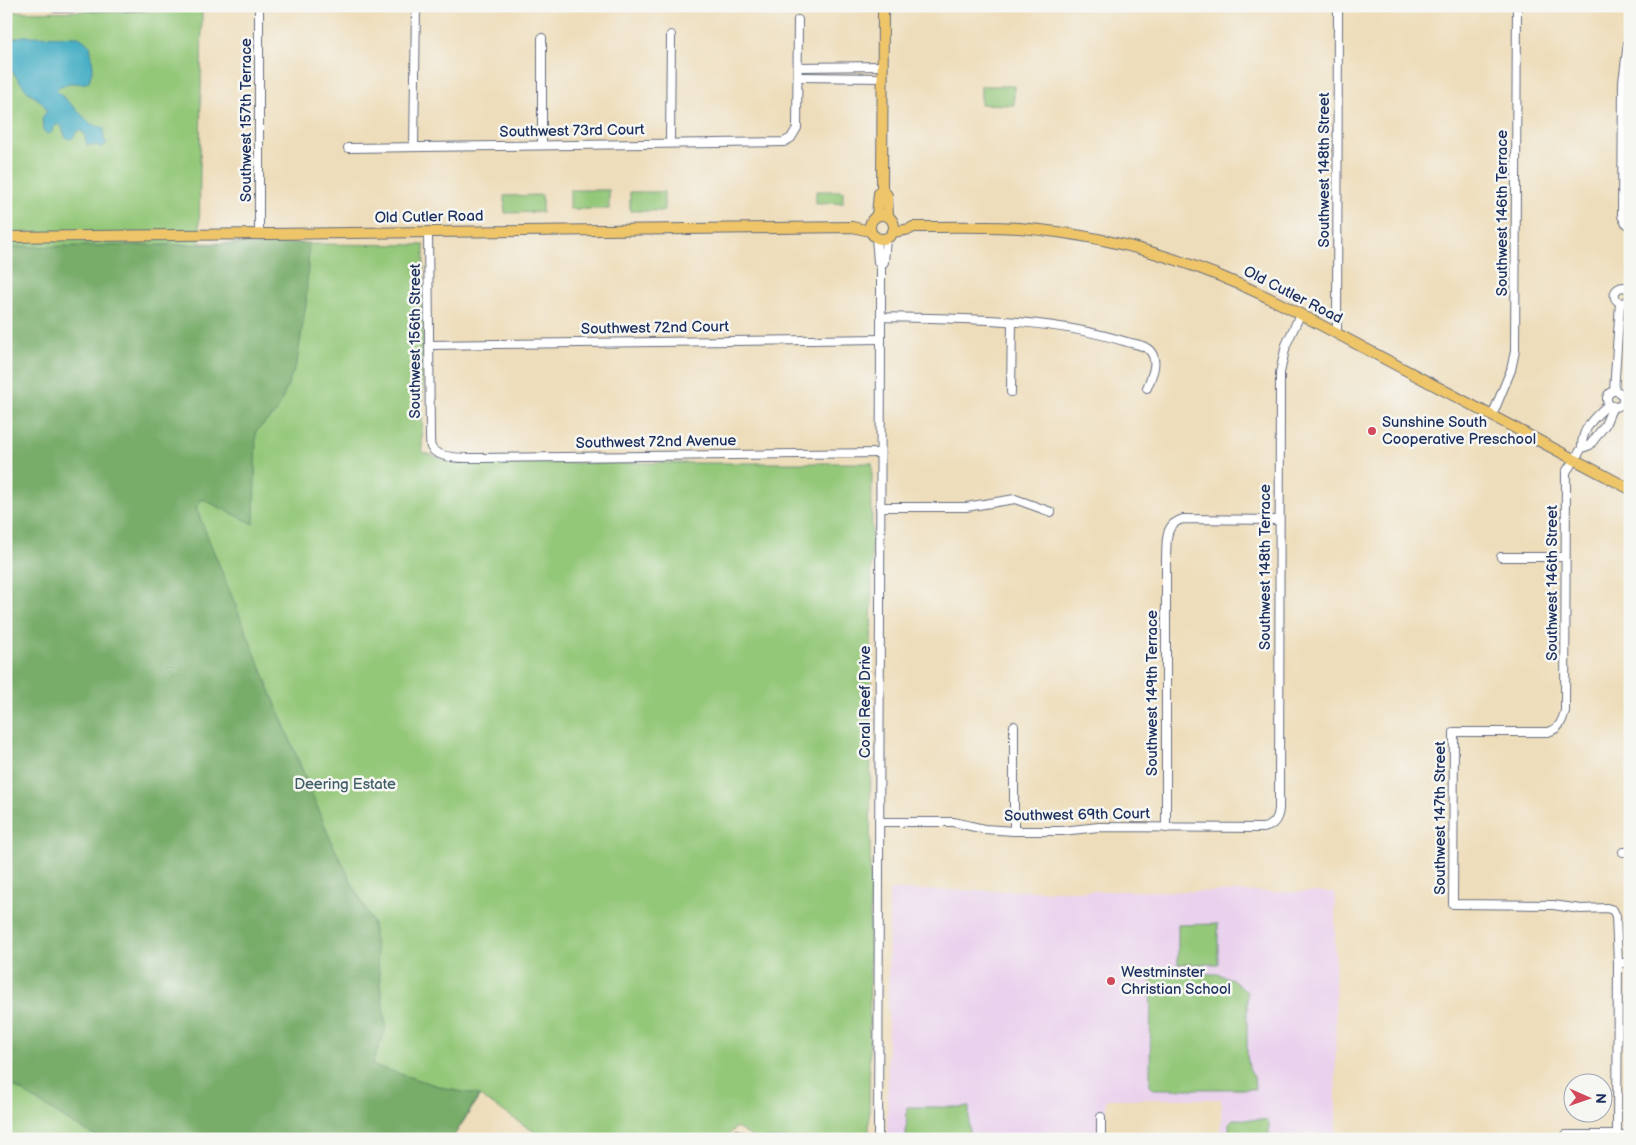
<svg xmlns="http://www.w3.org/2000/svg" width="1636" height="1145" font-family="'Balsamiq Sans',sans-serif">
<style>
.built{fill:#ead1ed}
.green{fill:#94c879;stroke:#587c6c}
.forest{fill:#77ac69;stroke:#496e64}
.water{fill:#45aec4;stroke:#306e91}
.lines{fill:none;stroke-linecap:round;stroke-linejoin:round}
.minor-casing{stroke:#656c7e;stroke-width:10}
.major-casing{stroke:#656c7e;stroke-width:12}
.minor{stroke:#fff;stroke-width:8}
.major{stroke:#eec569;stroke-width:10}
.poi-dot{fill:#d1495b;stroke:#f6f6f2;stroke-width:2}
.labels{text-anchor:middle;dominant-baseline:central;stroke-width:5;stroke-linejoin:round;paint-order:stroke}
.street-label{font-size:15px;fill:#1b2f5e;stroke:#f6f6f2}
.poi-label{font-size:15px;fill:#1b2f5e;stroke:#f6f6f2;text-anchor:start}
.park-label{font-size:15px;fill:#3f5d66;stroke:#f6f6f2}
</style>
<rect width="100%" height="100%" fill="#f6f6f2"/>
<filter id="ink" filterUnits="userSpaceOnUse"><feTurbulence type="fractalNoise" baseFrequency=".02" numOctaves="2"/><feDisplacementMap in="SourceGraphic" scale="10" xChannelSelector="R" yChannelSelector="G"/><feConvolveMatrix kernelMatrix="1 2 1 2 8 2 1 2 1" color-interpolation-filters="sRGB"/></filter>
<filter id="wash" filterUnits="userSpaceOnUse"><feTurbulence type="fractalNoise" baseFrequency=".0096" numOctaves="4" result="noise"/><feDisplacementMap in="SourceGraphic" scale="20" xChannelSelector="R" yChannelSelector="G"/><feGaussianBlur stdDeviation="1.12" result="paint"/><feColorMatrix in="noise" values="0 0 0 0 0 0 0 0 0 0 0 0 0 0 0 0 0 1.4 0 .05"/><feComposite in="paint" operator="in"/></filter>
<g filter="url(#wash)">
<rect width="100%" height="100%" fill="#eeddba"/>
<polygon class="built" points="893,890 1335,892 1336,1139 1221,1139 1221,1099 1106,1099 1106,1139 887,1139 889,891"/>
<g class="green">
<polygon points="202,10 199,243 424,245 422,452 453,463 872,463 869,1139 755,1139 735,1127 726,1139 545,1139 480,1096 452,1139 6,1139 6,12"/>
<polygon points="981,86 1014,86 1014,105 981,104"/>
<rect x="570" y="190" width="39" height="19"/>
<polygon points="816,191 843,191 843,203 816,204"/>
<rect x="630" y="192" width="34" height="19"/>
<polygon points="542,195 542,212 505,213 504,196"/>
<polygon points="1218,924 1218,964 1178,964 1178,925"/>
<polygon points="1151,972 1218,974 1231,979 1247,992 1247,1056 1249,1068 1254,1077 1255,1089 1154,1089 1150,1085"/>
<polygon points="907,1107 969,1107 969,1139 906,1139"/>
<polygon points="1233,1119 1266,1120 1269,1123 1269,1139 1229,1139 1229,1123"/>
</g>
<polygon class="forest" points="309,243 306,304 297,362 277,412 256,431 254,524 202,499 196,508 332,843 373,924 386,1028 372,1065 448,1089 479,1095 452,1139 101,1139 70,1122 6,1081 6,247"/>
<path class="water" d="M23,36L79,37L90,45L93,67L89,81C83,85 80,83 73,83C68,82 65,86 60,86L56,90L91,124L104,128V140L107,143L101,148L98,145H87L84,133L81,131H77L73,138L69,139L66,138L62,127L58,124L55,126L51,133L47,134L43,130L42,118L47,111L42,102L27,91L9,67L6,62V39L8,40Z"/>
</g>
<g filter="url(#ink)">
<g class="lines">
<g class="minor-casing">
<g id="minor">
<polyline points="53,6 55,8 148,6"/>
<polyline points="1630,28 1623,82 1622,216 1625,222 1630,226"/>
<polyline points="542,38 542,145"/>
<polyline points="799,67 883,66"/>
<polyline points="799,77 883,78"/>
<polyline points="670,142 671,35"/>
<polyline points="414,147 416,6"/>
<polyline points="348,148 784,142 791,138 797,128 798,20"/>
<path d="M428,232L430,435C430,439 430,444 431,447C437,460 470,458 482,458L880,453"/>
<polyline points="259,234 259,6"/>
<polyline points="876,237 878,262 881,266"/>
<path d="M1630,292L1626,287C1611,286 1611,304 1625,303L1630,298"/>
<path d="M882,317C964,319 1047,317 1127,342C1135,344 1146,345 1151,352C1159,363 1151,377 1147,388"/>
<polyline points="1337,334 1338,6"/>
<polyline points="430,345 881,339"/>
<polyline points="1614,391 1620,303"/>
<circle cx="1615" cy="399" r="8"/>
<polyline points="1011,392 1012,322"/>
<path d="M1613,406L1605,425L1590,445L1582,448L1566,472L1565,711C1562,722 1559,729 1548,732H1454L1453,904L1553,905L1581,909L1607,908L1613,910L1616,916L1618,963L1617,1135"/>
<polyline points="1492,416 1511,370 1515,351 1517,6"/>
<path d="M1582,448C1581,429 1595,416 1609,404"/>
<polyline points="880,507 966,507 1015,499 1051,512"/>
<polyline points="1501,557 1565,557"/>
<polyline points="1014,726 1014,831"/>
<path d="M879,822H953L984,829L1014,831H1062L1099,827L1263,828C1274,826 1278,819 1279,809L1280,373L1286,345L1300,315"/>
<path d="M1166,828V558C1167,541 1164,524 1183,519L1279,520"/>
<polyline points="1623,852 1630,852"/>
<polyline points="1618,963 1630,963"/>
<polyline points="731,1139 737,1134 749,1139"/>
<polyline points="878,1139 881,339 881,266 884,262 886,238"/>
<polyline points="1101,1139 1101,1117"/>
<polyline points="1566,1139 1566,1135 1630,1135"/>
</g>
</g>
<g class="major-casing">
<g id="major">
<polyline points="882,189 887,195 888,216"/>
<circle cx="882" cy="227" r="12"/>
<polyline points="877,215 879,193 882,189 883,6"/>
<path d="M893,232L910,229L913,227C948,227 983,226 1019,228C1113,235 1199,262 1283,305L1630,489"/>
<polyline points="6,237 852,227 870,231"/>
</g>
</g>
<use href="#minor" class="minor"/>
<use href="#major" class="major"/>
</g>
</g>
<g class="poi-dot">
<circle cx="1372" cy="431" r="5"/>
<circle cx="1111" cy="981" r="5"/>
</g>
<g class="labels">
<g class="street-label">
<text transform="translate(246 120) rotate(-90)">Southwest 157th Terrace</text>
<text transform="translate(572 131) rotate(-1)">Southwest 73rd Court</text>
<text transform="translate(1324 170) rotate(-90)">Southwest 148th Street</text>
<text transform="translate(1502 213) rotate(-90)">Southwest 146th Terrace</text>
<text transform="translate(429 217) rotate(-1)">Old Cutler Road</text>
<text transform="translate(1293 295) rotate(27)">Old Cutler Road</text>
<text transform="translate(655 328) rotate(-1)">Southwest 72nd Court</text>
<text transform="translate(415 341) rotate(-90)">Southwest 156th Street</text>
<text transform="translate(656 442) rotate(-1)">Southwest 72nd Avenue</text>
<text transform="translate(1265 567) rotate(-90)">Southwest 148th Terrace</text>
<text transform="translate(1552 583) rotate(-90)">Southwest 146th Street</text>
<text transform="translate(1152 693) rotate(-90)">Southwest 149th Terrace</text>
<text transform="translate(865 702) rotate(-90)">Coral Reef Drive</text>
<text transform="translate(1077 815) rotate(-1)">Southwest 69th Court</text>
<text transform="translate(1440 818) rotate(-90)">Southwest 147th Street</text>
</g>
<g class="poi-label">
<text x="1382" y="422">Sunshine South<tspan x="1382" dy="17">Cooperative Preschool</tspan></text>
<text x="1121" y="972">Westminster<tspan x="1121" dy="17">Christian School</tspan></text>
</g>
<g class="park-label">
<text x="345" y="784">Deering Estate</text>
</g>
</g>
<rect width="1636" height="1145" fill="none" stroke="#f6f6f2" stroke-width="25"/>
<g transform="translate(1588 1098) rotate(92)"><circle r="24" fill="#f6f6f2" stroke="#9ea6b7"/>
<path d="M0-4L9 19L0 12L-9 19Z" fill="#d1495b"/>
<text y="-8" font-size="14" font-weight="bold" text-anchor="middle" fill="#1b2f5e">N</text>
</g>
</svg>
